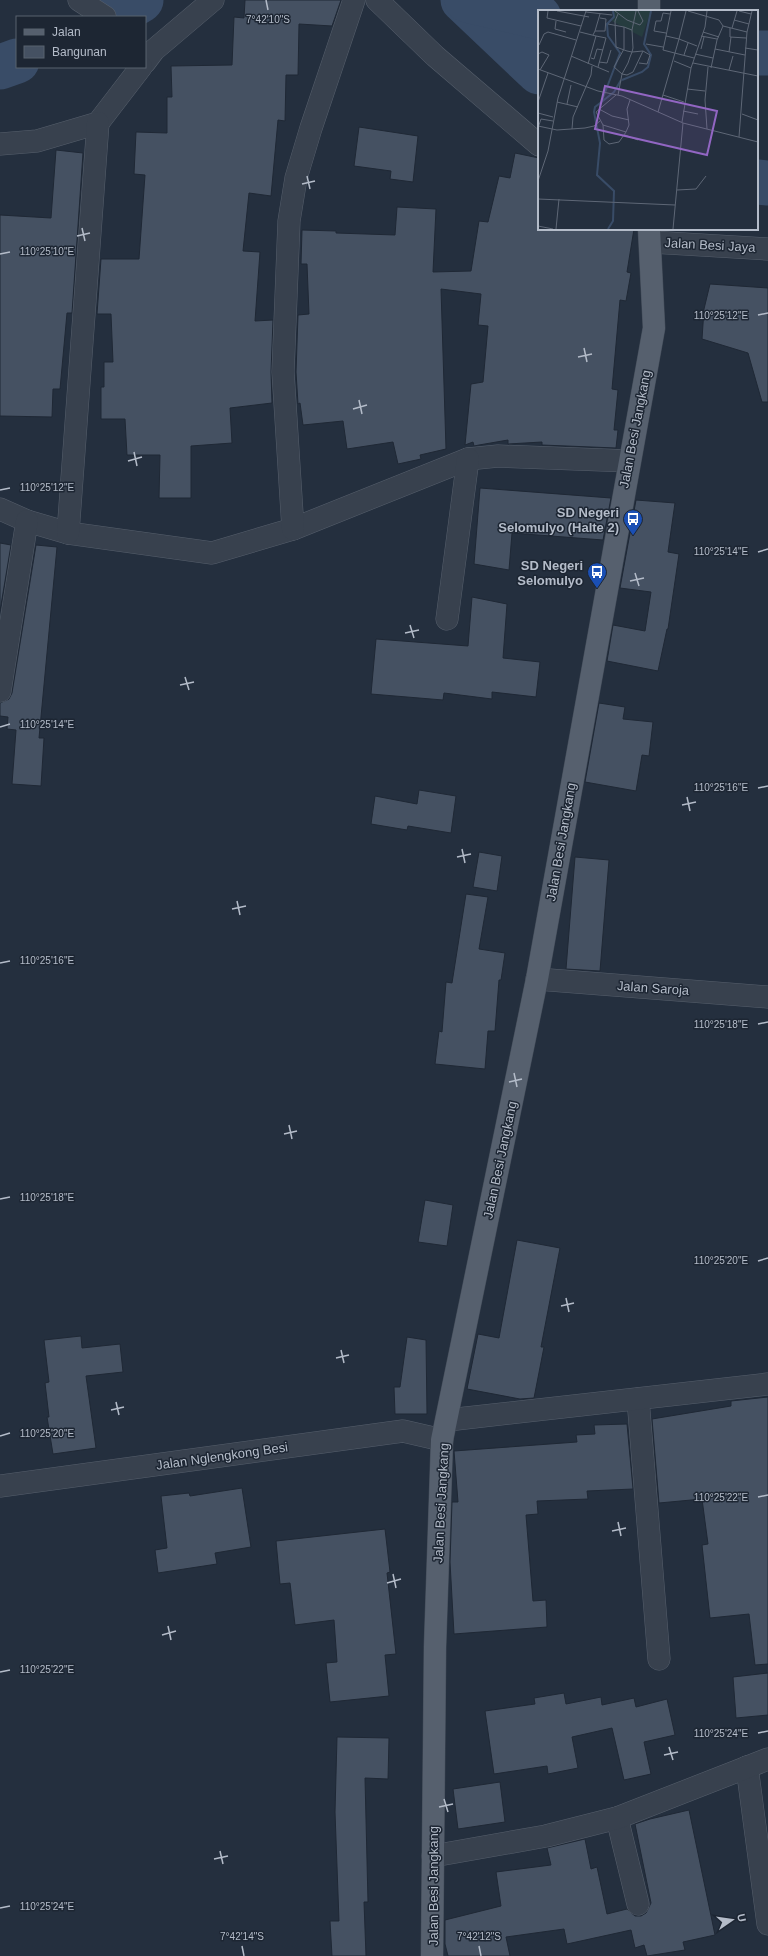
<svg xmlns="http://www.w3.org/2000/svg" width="768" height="1956" font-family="Helvetica,sans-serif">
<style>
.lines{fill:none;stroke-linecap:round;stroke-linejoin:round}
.river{stroke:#394c67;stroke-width:45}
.building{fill:#455162;stroke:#1f2835}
.minor-casing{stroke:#565f6c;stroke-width:23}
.major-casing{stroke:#414a57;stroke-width:23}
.minor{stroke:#38414e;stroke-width:22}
.major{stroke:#56606e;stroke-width:22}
.ticks{fill:none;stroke:#b4bcc9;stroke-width:1.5}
.labels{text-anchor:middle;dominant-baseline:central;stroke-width:3;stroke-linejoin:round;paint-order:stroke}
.street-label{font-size:13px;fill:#b4bcc9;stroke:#1d2633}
.poi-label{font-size:13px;font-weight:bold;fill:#b4bcc9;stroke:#1d2633;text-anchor:end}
.inset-river{fill:none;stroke:#394c67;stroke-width:2}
.inset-road{fill:none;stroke:#5e6776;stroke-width:1}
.view{fill:#9266c3;fill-opacity:0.15;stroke:#9266c3;stroke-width:2}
.inset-edge{fill:none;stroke:#b4bcc9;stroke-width:2}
.ticks-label{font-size:10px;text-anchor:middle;fill:#b4bcc9;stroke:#1d2633;stroke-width:3;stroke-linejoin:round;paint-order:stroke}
</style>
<rect width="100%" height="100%" fill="#242f3e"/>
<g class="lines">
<g class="river">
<polyline points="463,0 539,72"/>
<polyline points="467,0 539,17"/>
<polyline points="112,17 141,0"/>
<polyline points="757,53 768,53"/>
<polyline points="0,67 17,61"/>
<polyline points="757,182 768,183"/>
</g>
</g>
<g class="building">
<polygon points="245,0 341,0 332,26 299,24 298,75 286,75 285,121 278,120 271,196 249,193 243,251 260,252 255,321 273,320 271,372 272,403 230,408 232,443 191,446 191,498 159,498 160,455 127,455 125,419 101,419 101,387 104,387 104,362 113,362 111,314 97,314 101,259 139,259 145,175 134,174 136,132 167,133 167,97 172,97 171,66 232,65 234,17 244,18"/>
<polygon points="359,127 418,136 413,182 390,179 391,171 354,166"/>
<polygon points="56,150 83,153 72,313 67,313 60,389 53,389 52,417 0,416 0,215 51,218"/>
<polygon points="515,153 539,158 539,229 634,229 627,272 631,273 626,301 620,300 612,389 618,390 614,430 618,430 616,448 542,445 542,442 508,444 508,440 479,445 474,446 473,442 465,445 471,384 483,382 488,326 478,325 481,294 441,289 446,449 420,455 421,459 398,464 393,442 347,449 343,421 303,425 300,403 298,404 296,372 298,315 309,314 307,264 301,264 302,230 336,231 336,233 395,235 397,207 436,209 433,272 471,271 479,221 488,222 499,176 510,178"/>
<polygon points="710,284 768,288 768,402 762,402 748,353 702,339 704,309"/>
<polygon points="480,488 611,498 603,540 512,533 509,570 474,564"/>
<polygon points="636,500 675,503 668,552 679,554 668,629 667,629 658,671 607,661 613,625 645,631 651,592 620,588"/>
<polygon points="0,543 11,545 0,611"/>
<polygon points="36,545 57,547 39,738 44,738 41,786 12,784 16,730 7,729 8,717 0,716 0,703 9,699 12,693"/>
<polygon points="472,597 507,604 503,658 540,662 536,697 492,692 492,699 444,693 443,700 371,694 376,639 468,646"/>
<polygon points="599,703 625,707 623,719 653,722 649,756 642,755 636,791 585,782"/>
<polygon points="419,790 456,796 451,833 408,826 407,830 371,824 375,796 417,804"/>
<polygon points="479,852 502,856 497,891 473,887"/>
<polygon points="575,857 609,860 600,971 566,969"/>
<polygon points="466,894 488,897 479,949 505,953 501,980 499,980 495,1031 488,1031 485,1069 435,1064 439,1031 442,1032 446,982 452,983"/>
<polygon points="425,1200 453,1205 447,1246 418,1242"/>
<polygon points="517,1240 560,1248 541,1347 544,1347 534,1398 520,1399 467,1389 478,1334 499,1338"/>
<polygon points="81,1336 82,1348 120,1344 123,1372 86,1376 96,1448 53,1454 47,1417 49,1417 45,1383 49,1382 44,1340"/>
<polygon points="407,1337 426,1340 427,1414 395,1414 394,1387 400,1387"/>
<polygon points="768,1397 768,1664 755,1665 749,1614 710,1618 702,1545 708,1544 702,1499 659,1503 652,1419 731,1406 731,1401"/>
<polygon points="627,1424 633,1489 587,1491 588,1499 537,1501 538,1514 526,1515 533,1601 546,1600 547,1627 454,1634 450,1562 452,1502 458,1502 454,1451 577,1442 576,1435 595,1434 594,1425"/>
<polygon points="242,1488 251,1547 215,1553 217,1564 158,1573 155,1550 167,1548 161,1496 189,1493 190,1496"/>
<polygon points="385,1529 390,1572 387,1573 396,1654 385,1655 389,1696 330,1702 326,1663 337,1662 334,1620 295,1625 290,1583 280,1584 276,1541"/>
<polygon points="768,1673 768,1715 736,1718 733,1677"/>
<polygon points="564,1693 566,1704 601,1697 602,1705 634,1698 636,1707 667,1699 675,1735 644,1742 651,1774 624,1780 612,1728 572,1737 578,1768 548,1774 547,1766 494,1774 485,1711 535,1704 534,1698"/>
<polygon points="337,1737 389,1738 388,1779 365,1778 368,1902 364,1902 366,1956 332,1956 330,1921 339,1921 335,1812"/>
<polygon points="500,1782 505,1822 458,1829 453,1789"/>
<polygon points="689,1810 715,1935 683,1942 685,1950 647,1956 644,1945 635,1948 631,1930 567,1944 564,1929 506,1937 510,1956 448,1956 445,1944 445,1920 501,1906 496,1872 551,1865 547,1848 585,1839 591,1869 597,1867 607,1914 627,1909 635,1916 641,1916 646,1913 651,1903 635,1824 650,1819"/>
</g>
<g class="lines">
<g class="minor-casing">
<g id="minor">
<polyline points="79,0 105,17"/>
<polyline points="377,0 435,56 539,145"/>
<polyline points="145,62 154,50 213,0"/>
<polyline points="0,144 37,141 98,123 141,67"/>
<polyline points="651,242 768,249"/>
<polyline points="0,509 27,521 68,533 212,553 293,529 468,459 498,456 629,461"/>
<polyline points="293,529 283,372 289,221 296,178 311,128 354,0"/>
<polyline points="68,533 98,123"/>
<polyline points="447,619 468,459"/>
<polyline points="0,691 27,521"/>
<polyline points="537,979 768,997"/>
<polyline points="638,1399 659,1659"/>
<polyline points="448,1420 768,1384"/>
<polyline points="0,1486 403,1431 442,1440"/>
<polyline points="747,1767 768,1924"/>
<polyline points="617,1818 638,1904"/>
<polyline points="433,1856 546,1836 617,1818 768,1759"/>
</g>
</g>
<g class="major-casing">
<g id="major">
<polyline points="649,11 649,0"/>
<polyline points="432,1956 435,1647 442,1440 537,979 654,328 649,229"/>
</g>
</g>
<use href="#minor" class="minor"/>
<use href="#major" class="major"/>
</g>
<path class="ticks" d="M266,0L268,10M307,176L310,189M302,184L315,181M82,228L85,241M77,236L90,233M0,254L10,252M758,315L768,313M584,348L587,362M578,357L592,354M359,400L362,414M353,409L367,405M134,452L137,466M128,461L142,457M0,490L10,488M758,552L768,549M635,573L639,586M630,581L644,578M410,625L414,638M405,633L419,630M185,677L189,690M180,685L194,682M0,727L10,724M758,788L768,786M687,797L690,811M682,805L696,802M462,849L465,863M457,857L471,854M237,901L240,915M232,909L246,906M0,963L10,961M758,1024L768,1022M514,1073L517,1087M509,1082L522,1079M289,1125L292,1139M284,1134L297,1131M0,1199L10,1197M758,1261L768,1258M566,1298L569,1312M561,1306L574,1303M341,1350L344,1363M336,1358L349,1355M116,1402L119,1415M111,1410L124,1407M0,1436L10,1433M758,1497L768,1495M618,1522L621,1536M612,1531L626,1528M393,1574L396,1588M387,1583L401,1579M168,1626L171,1640M162,1635L176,1631M0,1672L10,1670M758,1733L768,1731M669,1747L673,1760M664,1755L678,1752M444,1799L448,1812M439,1807L453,1804M220,1851L223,1864M214,1859L228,1856M0,1908L10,1906M242,1946L244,1956M479,1946L481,1956"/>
<defs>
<g id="bus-pin" transform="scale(1)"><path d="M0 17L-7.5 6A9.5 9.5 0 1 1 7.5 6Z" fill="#1a4fb4" stroke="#1d2633"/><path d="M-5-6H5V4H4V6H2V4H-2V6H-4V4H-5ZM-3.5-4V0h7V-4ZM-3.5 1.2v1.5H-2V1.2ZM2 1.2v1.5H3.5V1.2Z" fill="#fff"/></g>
</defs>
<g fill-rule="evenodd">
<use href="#bus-pin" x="633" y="519"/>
<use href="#bus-pin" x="597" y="572"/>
</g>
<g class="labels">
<g class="street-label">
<text transform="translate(710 245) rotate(3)">Jalan Besi Jaya</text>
<text transform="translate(635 429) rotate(-79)">Jalan Besi Jangkang</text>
<text transform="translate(561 842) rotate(-80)">Jalan Besi Jangkang</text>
<text transform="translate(653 988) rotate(4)">Jalan Saroja</text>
<text transform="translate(500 1160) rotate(-78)">Jalan Besi Jangkang</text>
<text transform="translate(222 1456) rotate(-8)">Jalan Nglengkong Besi</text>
<text transform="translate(441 1503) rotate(-87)">Jalan Besi Jangkang</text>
<text transform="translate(433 1886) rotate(-90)">Jalan Besi Jangkang</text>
</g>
<g class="poi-label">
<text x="619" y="512">SD Negeri<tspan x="619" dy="15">Selomulyo (Halte 2)</tspan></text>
<text x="583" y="565">SD Negeri<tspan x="583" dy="15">Selomulyo</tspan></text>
</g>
</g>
<g transform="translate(538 10)">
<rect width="220" height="220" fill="#242f3e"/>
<path d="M75,1H113L104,27L74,11Z" fill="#263c3f"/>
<path class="inset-river" d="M84,70L104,62L110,57L113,45L106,34L113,1M63,93L82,43L70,26L69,14L76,7L75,1M70,219L75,211L76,181L59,165L62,133L56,102L57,97L76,82L83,70"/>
<path class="inset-road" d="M10,1L9,8L43,16M19,1L51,7M77,1L89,10L102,15L105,11L100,1M148,1L141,29L159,36M150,1L181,10L185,16L209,22M201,1L213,4M48,2L74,5M80,4L77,11L78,37L89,41L94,42L105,41L95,62L89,65L84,64L90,53L92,47L94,42L95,38L94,20M196,10L211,14M18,11L17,19L28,22M70,14L86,17M192,18V27L208,28M194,18L199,1M57,21L62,4M42,22L58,26L50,54M165,22L181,27M128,23L116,21L118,11H123L125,3L132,4M55,25L57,21H67L68,9L62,8M58,26L68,28L60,57M128,26L125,40L156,48M163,26L179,29M108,34L125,37M1,35L6,24L10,22L38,30M207,38L220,40M163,39L166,27M177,39L207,45M191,42L193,27M0,44L4,42L11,45L2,60M157,44L175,48M146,45L150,33M33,46L71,62M53,48L56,49L59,39L65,40M136,51L153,58M61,52L69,53L73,40M101,53L109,54L112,45L105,41M155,53L220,66M173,58L179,30L185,16M0,59L60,81L84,86L145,113L220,132M191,60L195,46M149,79L167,81M78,85L58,102L65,115L66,130L71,134L81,132L88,122L91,115L89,99L92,90M80,85L84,64L76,57L86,39V17L94,20L98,1M125,85L146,92M0,92L10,63M19,92L40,97M29,94L33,75M61,99L74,106L91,110M145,101L160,104M120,102L141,29L128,26L133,1M0,103L15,107M204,104L220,110M144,112L153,58L167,17L169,1M65,115L88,122M0,116L19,120L47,118L56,116L62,111M0,118L3,109L15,111M34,119L35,107L53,65L54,56M169,119L167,90L170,57M87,125L100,130M201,127L209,22L214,1M0,171L10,141L20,88L48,1M139,180L158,179L168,166M0,189L137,195M0,216L15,219M18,219L21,189M135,219L145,113"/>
<path class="view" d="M67,76L179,101L169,145L57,119Z"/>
<rect width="220" height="220" class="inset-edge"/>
</g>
<g class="ticks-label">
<text x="268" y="23">7°42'10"S</text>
<text x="47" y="255">110°25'10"E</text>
<text x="721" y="319">110°25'12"E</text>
<text x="47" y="491">110°25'12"E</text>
<text x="721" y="555">110°25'14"E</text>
<text x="47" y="728">110°25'14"E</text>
<text x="721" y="791">110°25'16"E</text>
<text x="47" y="964">110°25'16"E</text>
<text x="721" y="1028">110°25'18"E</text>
<text x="47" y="1201">110°25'18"E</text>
<text x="721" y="1264">110°25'20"E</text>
<text x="47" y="1437">110°25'20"E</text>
<text x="721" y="1501">110°25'22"E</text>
<text x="47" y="1673">110°25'22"E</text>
<text x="721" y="1737">110°25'24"E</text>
<text x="47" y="1910">110°25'24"E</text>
<text x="242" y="1940">7°42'14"S</text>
<text x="479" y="1940">7°42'12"S</text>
</g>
<rect x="16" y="16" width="130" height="52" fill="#1d2633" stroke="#59626f"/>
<rect x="24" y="29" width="20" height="6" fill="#56606e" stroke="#59626f"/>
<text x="52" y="36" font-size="12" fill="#b4bcc9">Jalan</text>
<rect x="24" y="46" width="20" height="12" fill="#455162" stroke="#59626f"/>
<text x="52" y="56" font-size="12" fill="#b4bcc9">Bangunan</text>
<g transform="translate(732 1920) rotate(77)" stroke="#1d2633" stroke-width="3" paint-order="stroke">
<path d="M0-3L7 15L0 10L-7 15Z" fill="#b4bcc9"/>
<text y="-6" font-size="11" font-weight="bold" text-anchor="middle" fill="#b4bcc9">U</text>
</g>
</svg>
